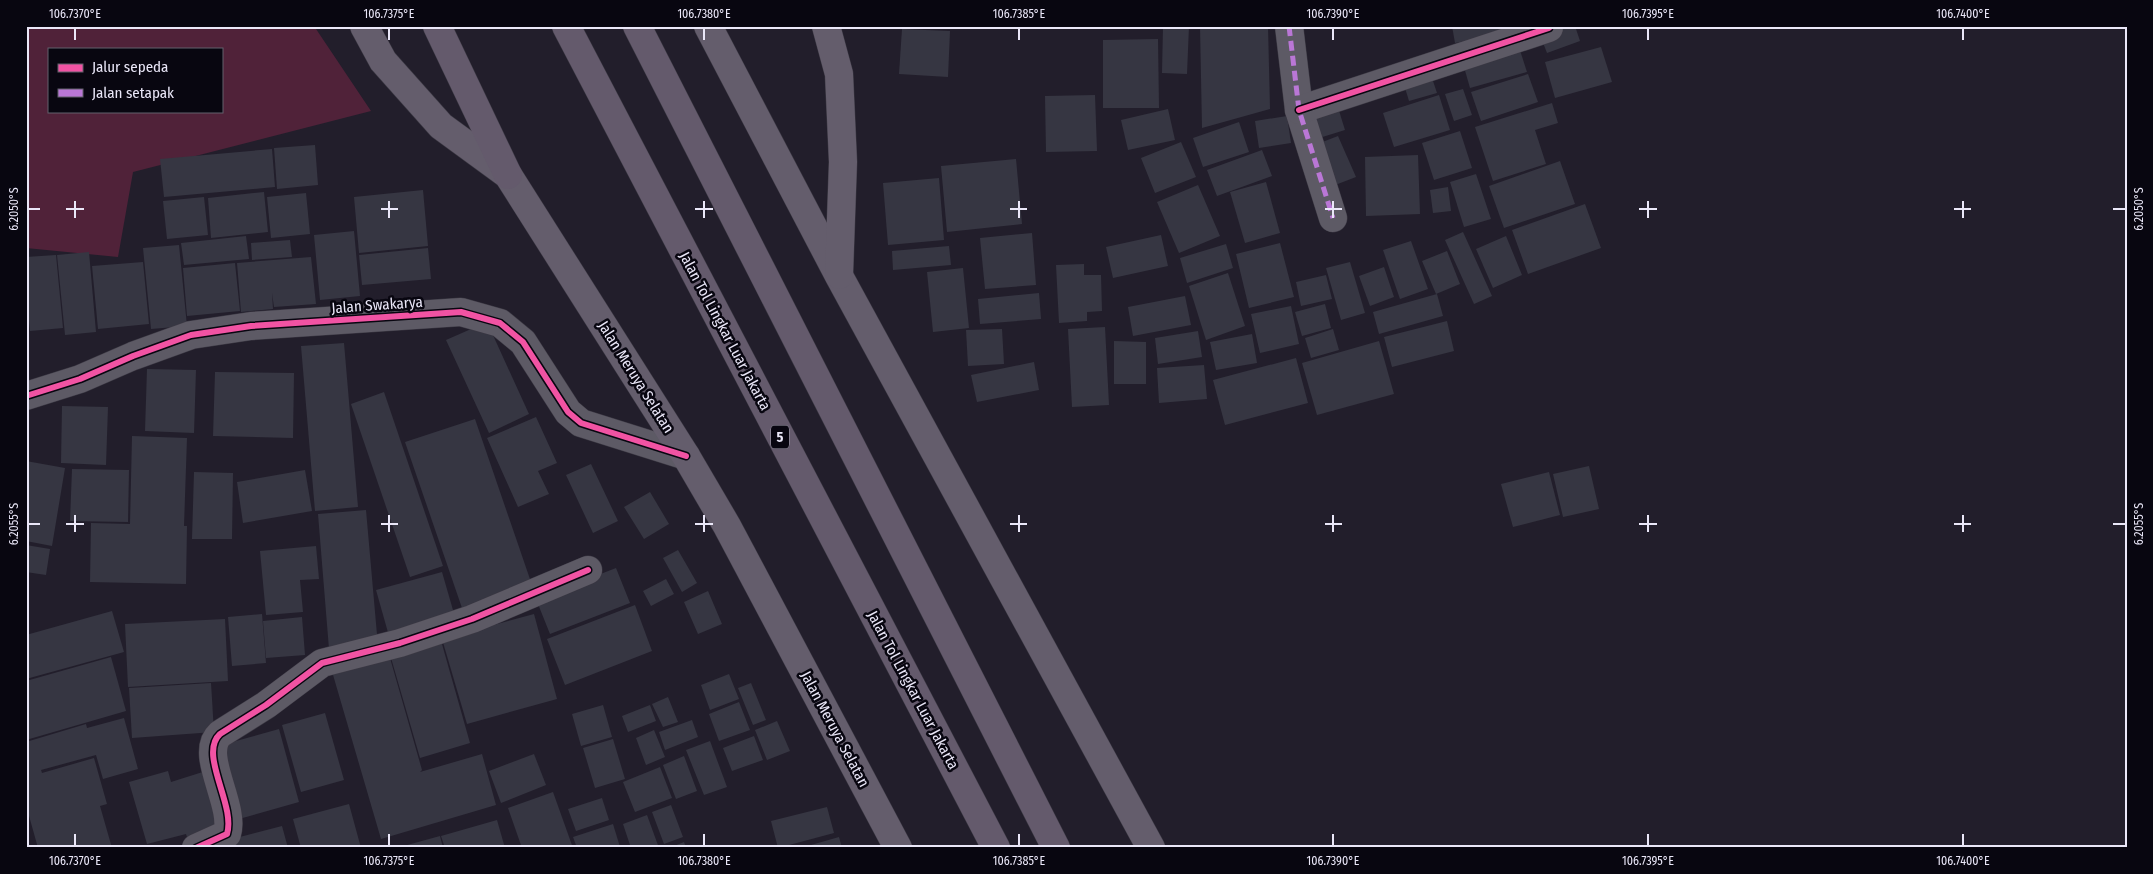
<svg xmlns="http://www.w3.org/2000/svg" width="2153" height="874" font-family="'Fira Sans Condensed',sans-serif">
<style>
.green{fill:#502239;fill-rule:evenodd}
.building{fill:#363642}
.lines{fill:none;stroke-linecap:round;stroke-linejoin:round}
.minor-casing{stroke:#3c3944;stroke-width:29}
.major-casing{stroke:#3c3944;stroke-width:29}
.highway-casing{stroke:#3c3944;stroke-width:29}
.minor{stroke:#5d5a65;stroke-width:28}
.major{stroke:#645d6c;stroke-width:28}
.highway{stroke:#645a6c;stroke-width:28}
.quiet{stroke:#ba77d6;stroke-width:5;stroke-dasharray:10 5;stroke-linecap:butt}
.cycleway-casing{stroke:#080610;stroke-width:9}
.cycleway{stroke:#f153a3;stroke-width:6}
.ticks{fill:none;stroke:#eae7f8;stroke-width:2}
.labels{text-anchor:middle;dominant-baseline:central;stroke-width:5;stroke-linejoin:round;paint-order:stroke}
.shield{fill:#080610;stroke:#a6a4b2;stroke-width:1}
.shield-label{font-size:14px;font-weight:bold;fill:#eae7f8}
.street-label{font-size:15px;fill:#eae7f8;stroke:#080610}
.neatline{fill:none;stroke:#eae7f8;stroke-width:2}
.ticks-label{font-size:12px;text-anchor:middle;fill:#eae7f8}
</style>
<rect width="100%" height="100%" fill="#221e2b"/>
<path class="green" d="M26,26H314L371,111L133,172L118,257L26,248ZM49,49H221V111H49Z"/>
<g class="building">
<polygon points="1163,26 1189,26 1187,74 1162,73"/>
<polygon points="1200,26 1268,26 1270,109 1202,128"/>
<polygon points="1452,26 1517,26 1518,31 1455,43"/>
<polygon points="1567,26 1575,26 1580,41 1547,53 1540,35"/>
<polygon points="902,29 950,31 948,77 899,74"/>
<polygon points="1158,39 1159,108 1103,108 1103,40"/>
<polygon points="1518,44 1527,72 1470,88 1462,60"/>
<polygon points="1601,47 1612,82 1555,98 1545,62"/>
<polygon points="1429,69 1437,93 1409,101 1402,78"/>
<polygon points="1528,74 1538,102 1481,121 1471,92"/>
<polygon points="1463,89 1472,115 1454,121 1445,94"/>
<polygon points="1095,95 1097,151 1046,152 1045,96"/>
<polygon points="1439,95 1450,130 1394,147 1383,113"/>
<polygon points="1336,101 1345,130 1316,139 1307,109"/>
<polygon points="1552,103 1558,123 1535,130 1546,164 1493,181 1475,127"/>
<polygon points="1168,109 1175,140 1128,150 1121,120"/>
<polygon points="1287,116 1291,143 1259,148 1255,121"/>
<polygon points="1239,122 1249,152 1203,167 1193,138"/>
<polygon points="1460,131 1472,168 1434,180 1422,143"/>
<polygon points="1338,136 1356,177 1330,187 1312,146"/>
<polygon points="1181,142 1196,177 1155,193 1141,158"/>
<polygon points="315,145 318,185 277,189 274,148"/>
<polygon points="272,149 275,187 164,197 160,159"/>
<polygon points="1262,150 1272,176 1217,196 1207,170"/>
<polygon points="1418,155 1420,214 1366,216 1365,157"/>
<polygon points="1016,159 1022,224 947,232 941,166"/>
<polygon points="1560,161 1575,204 1504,228 1489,186"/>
<polygon points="1476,174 1491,219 1464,227 1450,182"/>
<polygon points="939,178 944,240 888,245 883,183"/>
<polygon points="1266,182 1280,233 1245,243 1230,192"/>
<polygon points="1198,185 1220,236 1179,253 1157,202"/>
<polygon points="1448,187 1451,211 1433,213 1430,190"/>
<polygon points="423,190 428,246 359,253 354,197"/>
<polygon points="264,192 268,232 211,238 208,198"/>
<polygon points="306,193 310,234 271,238 267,197"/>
<polygon points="204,197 208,235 167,239 163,201"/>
<polygon points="1585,204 1601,248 1528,274 1512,230"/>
<polygon points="354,231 360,296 320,300 314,235"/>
<polygon points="1463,232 1492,296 1474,304 1445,240"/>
<polygon points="1032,233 1036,285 985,289 980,238"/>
<polygon points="1161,235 1168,266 1113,278 1106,247"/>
<polygon points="246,236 249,259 184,265 181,243"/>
<polygon points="1506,236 1522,275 1493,288 1476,249"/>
<polygon points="290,240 292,257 252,260 251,243"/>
<polygon points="1411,241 1428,289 1400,299 1383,250"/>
<polygon points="1280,243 1294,297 1249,308 1236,254"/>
<polygon points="1226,244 1233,268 1187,283 1180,258"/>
<polygon points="179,245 187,326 151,329 143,248"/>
<polygon points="949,246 951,265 893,270 892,251"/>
<polygon points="428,248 431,279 362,285 359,255"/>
<polygon points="1447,251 1460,284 1436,294 1422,261"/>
<polygon points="89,252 96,332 65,335 57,255"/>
<polygon points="56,255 63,328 30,331 26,289 26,257"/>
<polygon points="311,257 316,304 274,307 272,293 273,309 241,312 237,263"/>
<polygon points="143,262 149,324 98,329 92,266"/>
<polygon points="1350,262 1365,313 1341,320 1326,268"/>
<polygon points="235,263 240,311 187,316 183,268"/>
<polygon points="1084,264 1084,275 1101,275 1102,311 1087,312 1087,321 1059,323 1056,265"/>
<polygon points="1384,267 1394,297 1370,306 1359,276"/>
<polygon points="963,268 969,328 933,332 927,272"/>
<polygon points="1228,273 1245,326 1206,340 1189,286"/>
<polygon points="1326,275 1332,299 1301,306 1296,282"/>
<polygon points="1039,293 1041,319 980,324 978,299"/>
<polygon points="1437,294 1443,316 1379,334 1373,312"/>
<polygon points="1185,296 1191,325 1133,336 1128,307"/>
<polygon points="1325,304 1331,328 1302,336 1295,312"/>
<polygon points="1291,306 1299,344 1260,353 1251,314"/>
<polygon points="1447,321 1454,351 1392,367 1384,337"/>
<polygon points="487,322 529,414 489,433 446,340"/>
<polygon points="1105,327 1109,405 1072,407 1068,329"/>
<polygon points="1002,329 1004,364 968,366 966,330"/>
<polygon points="1333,329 1339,350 1311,358 1305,338"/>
<polygon points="1198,331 1202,357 1158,364 1155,338"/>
<polygon points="1252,334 1257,363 1216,370 1210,342"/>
<polygon points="1114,341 1146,342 1146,384 1114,384"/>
<polygon points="1379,341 1394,394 1317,415 1302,363"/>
<polygon points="344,343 358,507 315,511 301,346"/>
<polygon points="1296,358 1308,403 1225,425 1213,380"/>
<polygon points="1034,362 1039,390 977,402 971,375"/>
<polygon points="1204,365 1207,399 1159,403 1157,368"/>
<polygon points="147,369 196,370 194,433 145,431"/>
<polygon points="215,372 294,373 293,438 213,436"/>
<polygon points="384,392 443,566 410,577 351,404"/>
<polygon points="62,406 108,407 106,465 61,463"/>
<polygon points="536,417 557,463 538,471 549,494 518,507 487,438"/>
<polygon points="475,419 532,585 462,608 405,442"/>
<polygon points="132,436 187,438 184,526 187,526 186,584 90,582 91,523 130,524"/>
<polygon points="26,461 65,468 52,546 26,541"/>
<polygon points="591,464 618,521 593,533 566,475"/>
<polygon points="1589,466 1599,509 1563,517 1553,474"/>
<polygon points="72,469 129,470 128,522 70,521"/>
<polygon points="305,470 312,511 243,523 237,482"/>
<polygon points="194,472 233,473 232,539 192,539"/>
<polygon points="1549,472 1560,515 1513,527 1501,484"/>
<polygon points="650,492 669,524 644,539 624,507"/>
<polygon points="366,510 378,646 329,649 318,514"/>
<polygon points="26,545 50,549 46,575 26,572"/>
<polygon points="316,546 319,579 300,580 303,612 266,615 260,551"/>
<polygon points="678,550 697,583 682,592 663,558"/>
<polygon points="616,568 630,603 550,634 536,599"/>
<polygon points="442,572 455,617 389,636 376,590"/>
<polygon points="666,579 674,594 651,606 643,591"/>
<polygon points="708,591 722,624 698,634 684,602"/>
<polygon points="635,605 652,651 565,685 547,639"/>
<polygon points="112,611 124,652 26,679 26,635"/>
<polygon points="262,614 266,663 232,666 228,617"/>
<polygon points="534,614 557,699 467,724 442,639"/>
<polygon points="302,617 305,655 266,658 263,621"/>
<polygon points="225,619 228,681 128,687 125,624"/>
<polygon points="440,637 470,743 420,758 389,651"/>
<polygon points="388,651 422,770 420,772 482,754 496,805 381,839 331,668"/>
<polygon points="111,657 126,711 26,740 26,681"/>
<polygon points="729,674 739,699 710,710 701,685"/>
<polygon points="211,683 214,732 132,738 129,688"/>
<polygon points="751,683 766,720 753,725 738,688"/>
<polygon points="668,697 678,722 663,727 652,704"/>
<polygon points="739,702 750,730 719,741 709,714"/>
<polygon points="603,705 612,737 581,746 572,714"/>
<polygon points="650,705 656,721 628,732 622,716"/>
<polygon points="325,713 344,780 301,792 282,725"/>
<polygon points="124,718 138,769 103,779 96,755 41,770 42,773 94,758 107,804 100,806 112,848 38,848 26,805 26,742 86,724 87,728"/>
<polygon points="692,720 698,737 665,750 659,732"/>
<polygon points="777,721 790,751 767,760 755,730"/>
<polygon points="279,729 299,802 239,819 218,746"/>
<polygon points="654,730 665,757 646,765 636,738"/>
<polygon points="754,736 763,760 732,771 723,748"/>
<polygon points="613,739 625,779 595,788 583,748"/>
<polygon points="710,741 727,787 704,795 686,750"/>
<polygon points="534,754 546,785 501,803 489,771"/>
<polygon points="684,756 697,791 676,799 663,765"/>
<polygon points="660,767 672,798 635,812 623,782"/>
<polygon points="209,770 225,826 187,837 186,834 147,844 129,782 168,771 171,782"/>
<polygon points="553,792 573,848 522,848 508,808"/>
<polygon points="602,798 609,820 576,831 568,809"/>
<polygon points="349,804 361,848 301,848 293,819"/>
<polygon points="671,805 683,837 664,844 652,812"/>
<polygon points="827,807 834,833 778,848 771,821"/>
<polygon points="647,815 659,848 631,848 623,824"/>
<polygon points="497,820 505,848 445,848 441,836"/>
<polygon points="613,824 620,847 577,848 573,837"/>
<polygon points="282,826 288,848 235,848 232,839"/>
<polygon points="440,836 443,848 400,848 400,847"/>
<polygon points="839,837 842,848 804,848 804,847"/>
<polygon points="684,842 686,848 669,848"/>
</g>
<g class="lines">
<g class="minor-casing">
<g id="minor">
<polyline points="1289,26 1299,110 1333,218"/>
<polyline points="1299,110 1549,28"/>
<polyline points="26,396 80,379 133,356 191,335 251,326 461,312 500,323 523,342 568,412 581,423 686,456"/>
<path d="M196,848L227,834C236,805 198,754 220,734L266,705L322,663L400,643L472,619L588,570"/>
</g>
</g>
<g class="major-casing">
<g id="major">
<polyline points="364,26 383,61 441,126 508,175 686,456 727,526 898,848"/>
<polyline points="708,26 839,276 1151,848"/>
<polyline points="826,26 839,74 843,162 839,275"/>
</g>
</g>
<g class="highway-casing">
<g id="highway">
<polyline points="437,26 508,175"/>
<polyline points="566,26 996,848"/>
<polyline points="637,26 1056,848"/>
</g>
</g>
<use href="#minor" class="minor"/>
<use href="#major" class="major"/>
<use href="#highway" class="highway"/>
<polyline class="quiet" points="1289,26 1299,110 1333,218"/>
<g class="cycleway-casing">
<g id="cycleway">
<polyline points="1299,110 1549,28"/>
<polyline points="26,396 80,379 133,356 191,335 251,326 461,312 500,323 523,342 568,412 581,423 686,456"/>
<path d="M196,848L227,834C236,805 198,754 220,734L266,705L322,663L400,643L472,619L588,570"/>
</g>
</g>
<use href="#cycleway" class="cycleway"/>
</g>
<path class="ticks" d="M75,28V40M389,28V40M704,28V40M1019,28V40M1333,28V40M1648,28V40M1963,28V40M75,201V218M389,201V218M704,201V218M1019,201V218M1333,201V218M1648,201V218M1963,201V218M28,209H40M66,209H84M381,209H398M695,209H713M1010,209H1027M1325,209H1342M1639,209H1657M1954,209H1971M2113,209H2126M75,515V532M389,515V532M704,515V532M1019,515V532M1333,515V532M1648,515V532M1963,515V532M28,524H40M66,524H84M381,524H398M695,524H713M1010,524H1027M1325,524H1342M1639,524H1657M1954,524H1971M2113,524H2126M75,834V846M389,834V846M704,834V846M1019,834V846M1333,834V846M1648,834V846M1963,834V846"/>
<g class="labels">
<rect class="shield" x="771" y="425.5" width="18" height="23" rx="4"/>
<g class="shield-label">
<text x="780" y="437">5</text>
</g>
<g class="street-label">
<text transform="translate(377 305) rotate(-4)">Jalan Swakarya</text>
<text transform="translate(725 331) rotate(62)">Jalan Tol Lingkar Luar Jakarta</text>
<text transform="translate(636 377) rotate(58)">Jalan Meruya Selatan</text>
<text transform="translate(913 690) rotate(62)">Jalan Tol Lingkar Luar Jakarta</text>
<text transform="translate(835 729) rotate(62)">Jalan Meruya Selatan</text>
</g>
</g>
<rect width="2153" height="874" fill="none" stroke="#080610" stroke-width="55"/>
<rect x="48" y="48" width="175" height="65" fill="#080610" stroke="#62606d"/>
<rect x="58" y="64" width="25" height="8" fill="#f153a3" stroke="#62606d"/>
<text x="92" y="72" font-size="15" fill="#eae7f8">Jalur sepeda</text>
<rect x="58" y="89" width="25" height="8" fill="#ba77d6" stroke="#62606d"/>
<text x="92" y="98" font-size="15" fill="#eae7f8">Jalan setapak</text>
<rect x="28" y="28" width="2098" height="818" class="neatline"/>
<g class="ticks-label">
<text x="75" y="18">106.7370°E</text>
<text x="389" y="18">106.7375°E</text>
<text x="704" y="18">106.7380°E</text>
<text x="1019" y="18">106.7385°E</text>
<text x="1333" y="18">106.7390°E</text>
<text x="1648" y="18">106.7395°E</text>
<text x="1963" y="18">106.7400°E</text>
<text transform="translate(14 209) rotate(-90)" y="4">6.2050°S</text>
<text transform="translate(2139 209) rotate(-90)" y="4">6.2050°S</text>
<text transform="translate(14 524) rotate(-90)" y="4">6.2055°S</text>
<text transform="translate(2139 524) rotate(-90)" y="4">6.2055°S</text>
<text x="75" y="865">106.7370°E</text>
<text x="389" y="865">106.7375°E</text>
<text x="704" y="865">106.7380°E</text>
<text x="1019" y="865">106.7385°E</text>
<text x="1333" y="865">106.7390°E</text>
<text x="1648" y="865">106.7395°E</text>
<text x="1963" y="865">106.7400°E</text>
</g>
</svg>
